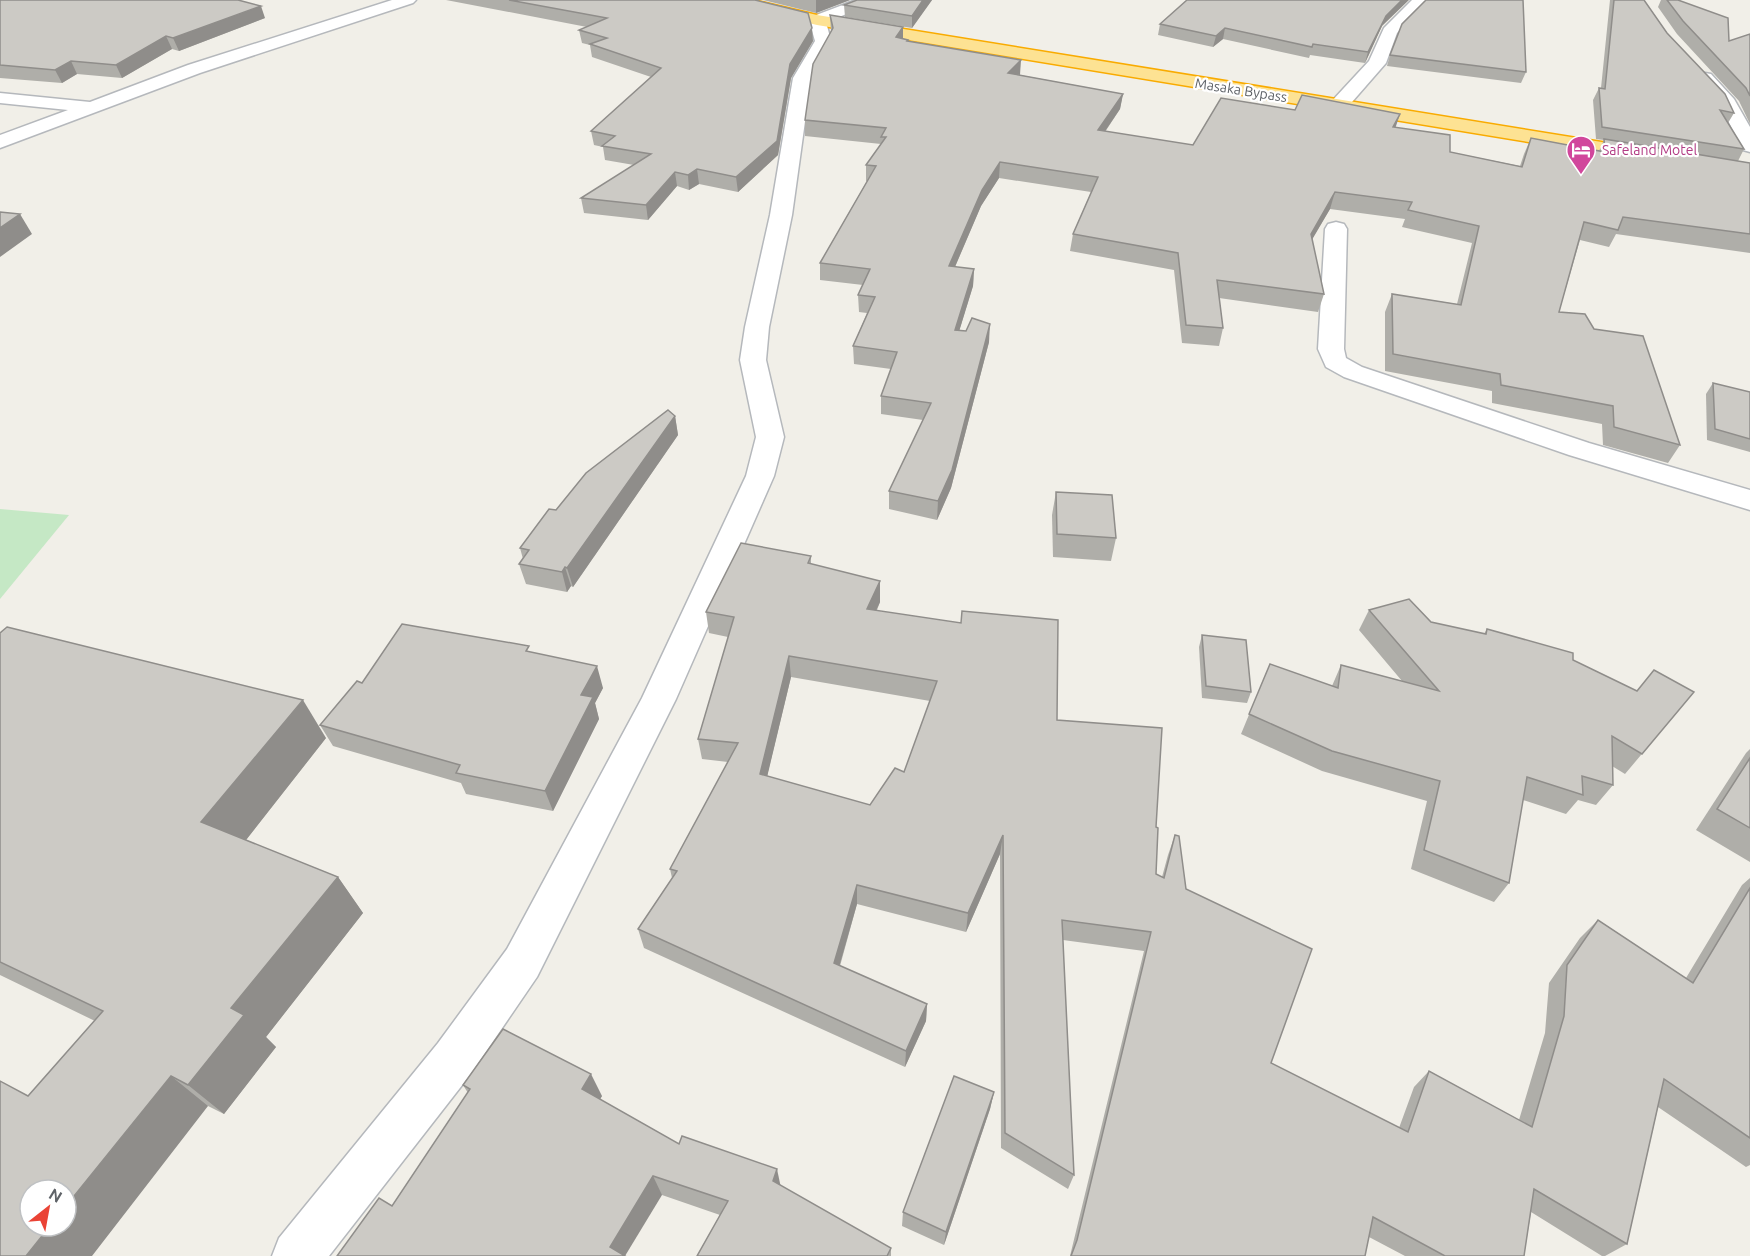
<svg xmlns="http://www.w3.org/2000/svg" width="1750" height="1256" font-family="Ubuntu,sans-serif">
<style>
.green{fill:#c5e8c5}
.lines{fill:none;stroke-linecap:round;stroke-linejoin:round}
.minor-casing{stroke:#b5b8bc;stroke-width:3}
.highway-casing{stroke:#f9ab00;stroke-width:3}
.minor{fill:#fff;fill-rule:evenodd}
.highway{fill:#fde293;fill-rule:evenodd}
.wall{fill:#afaea9;fill-rule:evenodd}
.shaded-wall{fill:#8f8d8a}
.building{fill:#cccac5;stroke:#8f8d8a;stroke-width:1.5;fill-rule:evenodd}
.labels{text-anchor:middle;dominant-baseline:central;stroke-width:4.5;stroke-linejoin:round;paint-order:stroke}
.far-street-label{font-size:14px;fill:#5f6368;stroke:#fff}
.far-hotel-label{font-size:14px;fill:#b23c85;stroke:#fff;text-anchor:start}
</style>
<rect width="100%" height="100%" fill="#f1efe8"/>
<polygon class="green" points="0,509 69,515 0,599"/>
<g class="lines">
<g class="minor-casing">
<g id="minor">
<polygon points="392,0 416,0 413,3 200,73 0,148 0,135 68,110 0,103 0,93 90,102 188,65"/>
<polygon points="856,0 878,0 875,3 826,22 831,41 811,78 792,215 769,327 766,360 784,437 774,476 676,699 537,977 470,1075 329,1256 272,1256 279,1238 438,1043 507,949 642,698 746,476 756,437 740,360 745,327 770,215 793,78 815,41 809,20 811,17"/>
<polygon points="1412,0 1429,0 1397,33 1386,63 1345,110 1331,110 1329,106 1331,102 1369,61 1384,28"/>
<polygon points="1705,73 1711,74 1734,99 1750,127 1750,152 1743,150 1720,105 1696,78 1699,74"/>
<polygon points="1336,222 1344,224 1347,229 1344,349 1346,358 1362,367 1589,443 1750,490 1750,510 1569,455 1344,377 1326,367 1318,349 1325,229 1328,224"/>
</g>
</g>
<g class="highway-casing">
<polygon id="highway" points="725,0 753,0 817,15 1645,149 1652,151 1655,155 1652,159 1645,161 817,25 728,3"/>
</g>
<use href="#minor" class="minor"/>
<use href="#highway" class="highway"/>
</g>
<g class="wall">
<polygon points="0,0 265,18 179,51 172,49 122,78 77,74 62,83 0,78"/>
<polygon points="446,0 755,0 813,41 791,78 778,155 738,192 699,184 689,190 677,186 648,220 584,213 581,198 634,165 605,160 603,147 594,145 591,131 651,77 592,57 590,45 582,43 579,30 587,27"/>
<polygon points="763,0 850,0 816,13"/>
<polygon points="857,0 932,0 912,28 845,17 844,5"/>
<polygon points="1610,0 1644,0 1667,33 1734,113 1728,123 1744,149 1738,161 1750,163 1750,253 1616,234 1609,247 1580,240 1559,312 1594,329 1680,445 1668,463 1603,445 1602,424 1492,403 1492,391 1385,371 1385,312 1392,294 1457,304 1472,243 1402,227 1405,219 1330,209 1312,239 1324,294 1318,312 1219,298 1223,328 1219,346 1182,343 1174,270 1070,251 1073,234 1091,192 999,178 981,206 955,267 974,269 973,286 959,331 989,342 951,488 937,520 889,509 889,491 923,420 881,414 881,396 891,369 854,364 853,346 867,313 859,312 858,295 863,285 820,280 820,263 867,181 866,181 866,165 881,144 805,136 805,120 831,31 830,15 903,39 908,40 908,41 1020,75 1123,94 1120,109 1105,132 1193,145 1396,128 1450,152 1520,166 1524,154 1531,138 1599,151 1604,140 1596,139 1593,100 1599,88 1601,88"/>
<polygon points="1661,0 1678,0 1729,41 1750,34 1750,124 1739,101 1677,34 1658,7"/>
<polygon points="1160,24 1382,26 1365,63 1310,55 1309,58 1223,39 1213,47 1158,35"/>
<polygon points="1390,55 1526,72 1521,83 1387,66"/>
<polygon points="1713,383 1750,392 1750,452 1707,440 1706,394"/>
<polygon points="675,416 678,435 573,587 571,586 567,592 526,584 519,564 523,559 520,548 556,510"/>
<polygon points="1056,492 1116,538 1111,561 1053,557 1052,515"/>
<path d="M811,556V564L880,581V602L877,610L1057,720L1156,827V874L1162,877L1168,855L1175,835L1186,889L1271,1063L1399,1128L1414,1087L1429,1071L1519,1120L1545,1033L1549,983L1580,938L1598,920L1686,978L1742,885L1750,878V1165L1746,1167L1658,1107L1627,1244L1605,1256H1602L1531,1212L1524,1256H1405L1369,1237L1365,1256H1070L1144,951L1063,940L1074,1175L1068,1189L1001,1148L1000,854L966,932L857,904L840,966L927,1004L926,1021L905,1067L644,948L638,929L672,878L670,869L728,762L702,759L698,739L728,637L709,633L706,612ZM791,677L930,701L904,772L870,805L767,776Z"/>
<polygon points="1369,610 1484,634 1487,629 1573,660 1637,691 1694,692 1625,774 1612,766 1613,785 1596,805 1578,800 1566,814 1523,800 1509,883 1494,902 1411,869 1427,801 1322,771 1241,734 1270,664 1332,686 1341,665 1402,681 1359,630"/>
<polygon points="0,633 326,738 246,840 338,877 363,913 266,1037 276,1047 224,1114 208,1106 28,1096 95,1021 0,975"/>
<polygon points="1202,635 1251,692 1247,703 1202,698 1199,647"/>
<polygon points="531,652 603,688 595,703 599,719 553,811 466,794 461,783 333,746 320,725 362,683"/>
<polygon points="1750,749 1750,862 1696,830 1746,753"/>
<polygon points="463,1085 602,1096 600,1099 679,1144 891,1248 891,1256 697,1256 720,1215 662,1195 392,1206 468,1093"/>
<polygon points="994,1092 990,1109 944,1245 902,1226 903,1212"/>
</g>
<g class="shaded-wall">
<polygon points="816,0 850,0 816,13"/>
<polygon points="923,0 932,0 912,28 912,16"/>
<polygon points="1402,0 1409,0 1382,26 1365,63 1368,52 1386,16"/>
<polygon points="261,6 265,18 179,51 173,38"/>
<polygon points="903,27 903,41 896,37"/>
<polygon points="812,28 813,41 791,78 778,155 738,192 736,177 790,64"/>
<polygon points="1225,28 1223,39 1213,47 1216,36"/>
<polygon points="166,36 172,49 122,78 116,65"/>
<polygon points="1021,60 1020,75 1008,73"/>
<polygon points="71,61 77,74 62,83 55,70"/>
<polygon points="1123,94 1120,109 1095,146 1098,130"/>
<polygon points="1400,114 1395,129 1393,127"/>
<polygon points="1000,162 999,178 981,206 948,283 949,266 982,190"/>
<polygon points="697,169 699,184 689,190 688,175"/>
<polygon points="675,172 677,186 648,220 646,205"/>
<polygon points="1335,192 1330,209 1306,250 1311,234"/>
<polygon points="20,214 32,234 0,257 0,228"/>
<polygon points="974,269 973,286 954,348 955,330"/>
<polygon points="990,324 989,342 951,488 937,520 938,501"/>
<polygon points="675,416 678,435 573,587 567,568"/>
<polygon points="565,567 571,586 567,592 562,572"/>
<polygon points="880,581 880,602 867,630 867,609"/>
<polygon points="789,656 791,677 763,794 760,774"/>
<polygon points="597,666 603,688 595,703 599,719 553,811 545,791 581,695"/>
<polygon points="303,700 326,738 231,859 201,822"/>
<polygon points="1003,835 1000,854 966,932 968,913"/>
<polygon points="338,877 363,913 266,1037 276,1047 224,1114 188,1085 231,1008"/>
<polygon points="857,885 857,904 835,981 834,963"/>
<polygon points="927,1004 926,1021 905,1067 906,1051"/>
<polygon points="591,1074 602,1096 593,1111 582,1089"/>
<polygon points="171,1076 208,1106 92,1256 26,1256 50,1226 66,1226 66,1206"/>
<polygon points="994,1092 990,1109 944,1245 946,1232"/>
<polygon points="777,1169 781,1188 773,1181"/>
<polygon points="653,1176 662,1195 625,1256 610,1247"/>
</g>
<g class="building">
<polygon points="0,0 238,0 261,6 173,38 166,36 116,65 71,61 55,70 0,65"/>
<polygon points="509,0 755,0 808,13 812,28 790,64 777,141 736,177 697,169 688,175 675,172 646,205 581,198 651,154 602,146 615,136 591,131 661,68 590,44 607,38 579,30 607,18"/>
<polygon points="857,0 923,0 912,16 844,5"/>
<polygon points="1187,0 1402,0 1386,16 1368,52 1313,44 1312,47 1225,28 1216,36 1160,24"/>
<polygon points="1426,0 1523,0 1526,72 1390,55 1402,24"/>
<polygon points="1614,0 1644,0 1667,33 1725,94 1734,113 1720,110 1744,149 1602,127 1599,88 1605,89"/>
<polygon points="1667,0 1678,0 1728,18 1729,41 1750,34 1750,96 1746,88 1683,21"/>
<polygon points="830,15 903,27 896,37 908,40 907,41 1021,60 1008,73 1123,94 1098,130 1193,145 1221,98 1295,110 1302,95 1400,114 1393,127 1450,135 1450,152 1522,167 1531,138 1605,152 1604,139 1750,163 1750,234 1623,217 1618,230 1584,222 1559,312 1585,314 1594,329 1643,336 1680,445 1614,427 1613,406 1501,385 1500,374 1393,354 1392,294 1461,305 1479,226 1408,210 1412,202 1335,192 1311,234 1324,294 1217,280 1223,328 1186,325 1178,253 1073,234 1098,177 1000,162 982,190 949,266 974,269 955,330 966,331 972,318 990,324 952,470 938,501 889,491 931,403 881,396 897,352 853,346 875,297 858,295 870,269 820,263 876,166 866,165 886,137 881,137 886,128 805,120 813,64 833,28"/>
<polygon points="0,212 20,214 0,228"/>
<polygon points="1713,383 1750,392 1750,439 1715,429"/>
<polygon points="668,410 675,416 567,568 565,567 562,572 519,564 529,550 520,548 549,509 556,510 586,473"/>
<polygon points="1056,492 1112,495 1116,538 1057,534"/>
<path d="M741,543L811,556L808,563L880,581L867,609L961,623L962,611L1058,620L1057,720L1162,728L1156,827L1158,828L1156,874L1164,878L1175,835L1179,836L1186,889L1312,949L1271,1063L1408,1132L1429,1071L1532,1127L1564,1016L1567,965L1598,920L1693,983L1750,888V1138L1664,1079L1627,1244L1534,1189L1524,1256H1445L1373,1217L1365,1256H1071L1077,1240L1151,932L1062,920L1074,1175L1005,1133L1003,835L968,913L857,885L834,963L927,1004L906,1051L638,929L677,871L670,869L738,743L698,739L734,617L706,612ZM789,656L937,681L904,772L895,768L870,805L760,774Z"/>
<polygon points="1409,599 1431,622 1486,634 1487,629 1573,653 1573,660 1637,691 1654,670 1694,692 1642,754 1612,736 1613,785 1582,776 1583,795 1527,777 1509,883 1424,850 1440,781 1332,751 1249,714 1270,664 1338,688 1341,665 1439,691 1369,610"/>
<polygon points="402,624 529,646 526,651 597,666 581,695 593,697 545,791 456,773 460,765 320,725 357,681 362,683"/>
<polygon points="7,627 303,700 201,822 338,877 231,1008 244,1015 188,1085 171,1076 66,1206 66,1190 30,1190 30,1226 50,1226 26,1256 0,1256 0,1081 28,1096 103,1011 0,962 0,633"/>
<polygon points="1202,635 1246,640 1251,692 1206,686"/>
<polygon points="1750,758 1750,828 1717,809"/>
<polygon points="503,1029 591,1074 582,1089 679,1144 682,1136 777,1169 773,1181 891,1248 887,1256 697,1256 728,1201 653,1176 610,1247 625,1256 337,1256 379,1198 392,1206 470,1089 463,1085"/>
<polygon points="954,1076 994,1092 946,1232 903,1212"/>
</g>
<defs>
<g id="hotel-pin" transform="scale(1.5)"><path d="M0 17L-7.5 6A9.5 9.5 0 1 1 7.5 6Z" fill="#d1479c" stroke="#fff"/><path d="M-6-4.5h1.5V1H6V5H4.5V3h-9V5H-6ZM-4 0a1.8 1.8 0 1 1 3.6 0ZM.5 0V-2.5h3Q6-2.5 6 0Z" fill="#fff"/></g>
</defs>
<g fill-rule="evenodd">
<use href="#hotel-pin" x="1581" y="150"/>
</g>
<g class="labels">
<g class="far-street-label">
<text transform="translate(1241 90) rotate(9)">Masaka Bypass</text>
</g>
<g class="far-hotel-label">
<text x="1602" y="150">Safeland Motel</text>
</g>
</g>
<g transform="translate(48 1208) rotate(31)"><circle r="28" fill="#ffffff" stroke="#bfc1c3" stroke-width="1.5"/>
<path d="M0-4.5L10 22L0 15L-10 22Z" fill="#ea4335"/>
<text y="-9" font-size="16" font-weight="bold" text-anchor="middle" fill="#5f6368">N</text>
</g>
</svg>
